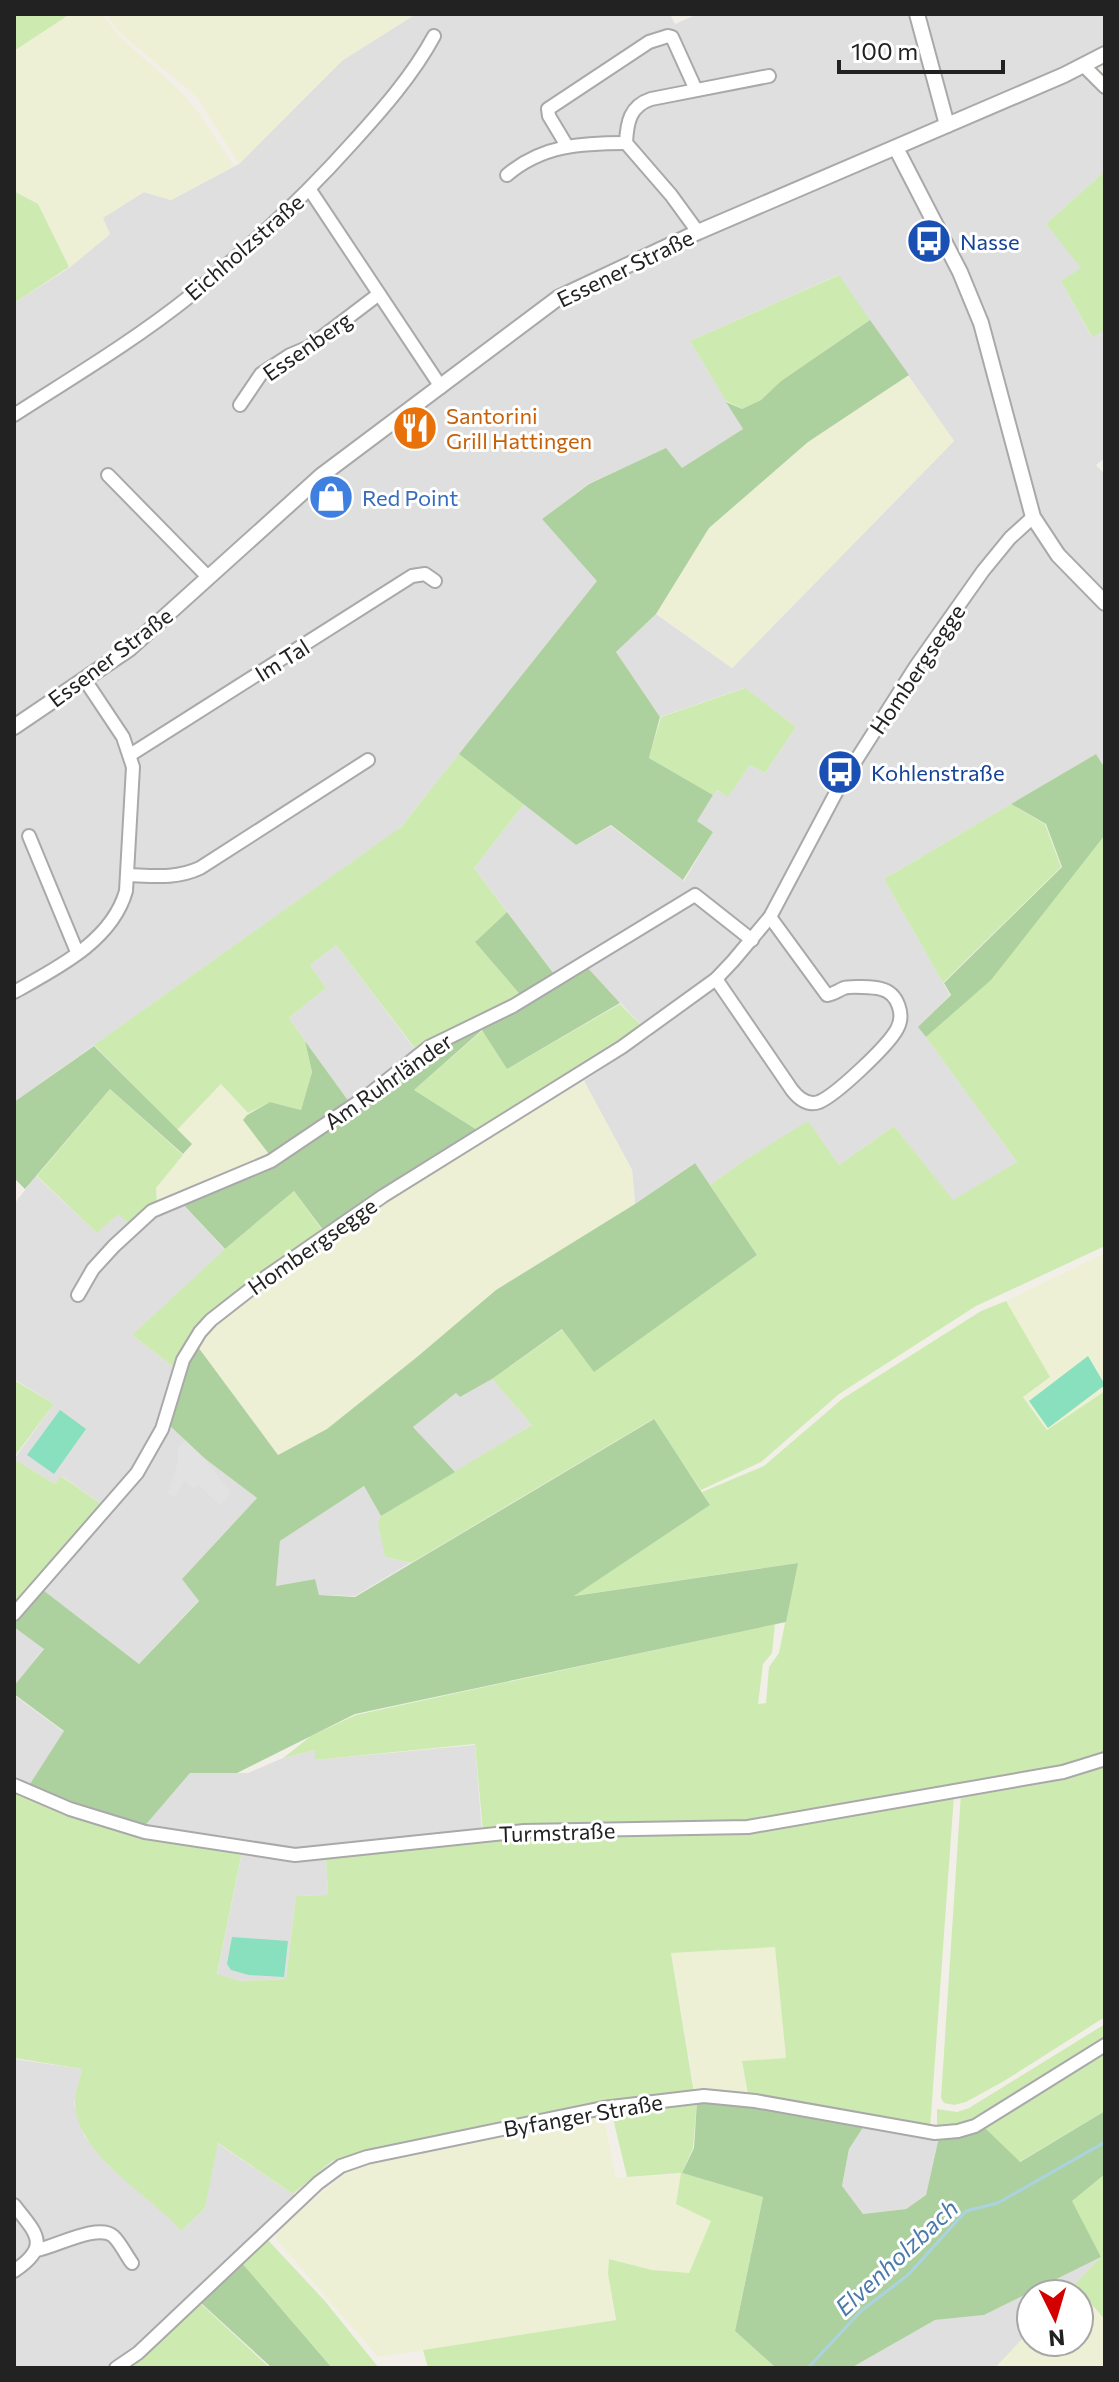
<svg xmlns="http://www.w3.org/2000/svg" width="1119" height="2382" font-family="Commissioner,sans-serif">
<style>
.residential{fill:#e0dfdf}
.farmland{fill:#eef0d5}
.grass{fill:#cdebb0}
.forest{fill:#add19e}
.pitch{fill:#88e0be}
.parking{fill:#e2e2e2}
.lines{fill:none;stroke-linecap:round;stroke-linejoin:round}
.stream{stroke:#aad3df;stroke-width:3}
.minor-casing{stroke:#a9a9a9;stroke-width:16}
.tertiary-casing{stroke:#a9a9a9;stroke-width:18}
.minor{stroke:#fff;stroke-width:12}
.tertiary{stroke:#fff;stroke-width:14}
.labels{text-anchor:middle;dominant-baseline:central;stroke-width:6;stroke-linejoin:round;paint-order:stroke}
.transit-label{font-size:22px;fill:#164399;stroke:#fff;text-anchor:start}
.street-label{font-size:22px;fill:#222;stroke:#fff}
.food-label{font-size:22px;fill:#c56008;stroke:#fff;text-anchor:start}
.shop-label{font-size:22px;fill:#366cbe;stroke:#fff;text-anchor:start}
.water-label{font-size:24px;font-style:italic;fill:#4a7aab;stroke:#fff}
</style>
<rect width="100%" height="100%" fill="#f2efe9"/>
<g class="residential">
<polygon points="416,14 670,14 675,24 698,14 1105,14 1105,45 1079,61 1105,91 1105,171 1046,224 1082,268 1061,281 1091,336 1104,330 1105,336 1105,458 1096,465 1105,474 1105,767 1096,754 884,879 950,995 919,1027 1017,1162 953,1201 894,1126 839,1165 808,1122 742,1162 710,1185 694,1163 635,1204 632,1170 584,1081 652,1036 584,965 560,982 474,868 524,804 576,845 611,826 684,881 713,832 696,821 716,790 728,796 750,765 765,773 796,727 744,688 660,717 616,652 656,614 732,668 954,441 838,275 690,341 743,429 682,469 665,449 588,484 542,519 598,581 400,828 14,1102 14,303 66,270 109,235 102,218 144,192 171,200 239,164 340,62"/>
<polygon points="336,945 417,1052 348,1102 289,1018 326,988 310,965"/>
<polygon points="36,1176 97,1233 118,1213 136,1229 155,1212 180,1201 225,1250 132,1335 175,1368 159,1420 138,1461 104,1506 62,1476 55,1484 14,1459 54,1404 14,1379 14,1204"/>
<polygon points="492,1379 532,1425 455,1472 413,1427 456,1393 460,1397"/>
<polygon points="168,1424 204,1458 257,1498 182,1579 199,1600 139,1664 43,1590 137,1478 158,1449"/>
<polygon points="364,1486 381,1516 379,1522 385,1557 410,1563 355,1596 319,1595 314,1579 276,1586 280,1541"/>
<polygon points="14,1627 44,1648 14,1687"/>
<polygon points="14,1695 64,1732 28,1787 14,1781"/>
<polygon points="475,1745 482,1832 296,1852 143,1828 190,1773 248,1773 283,1758 315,1750 315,1760"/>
<polygon points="242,1853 326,1857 328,1895 296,1896 286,1979 240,1981 217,1975"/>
<polygon points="14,2059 82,2069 74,2104 84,2136 110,2167 166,2213 181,2231 205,2208 217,2143 296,2196 135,2351 110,2368 14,2368"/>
<polygon points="864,2126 917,2136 939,2137 926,2195 906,2209 863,2214 842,2187 849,2149"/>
<polygon points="1101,2257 1066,2294 1031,2294 1031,2330 995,2368 851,2368 935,2320 984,2315"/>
</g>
<g class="farmland">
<polygon points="70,14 102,14 119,36 180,91 198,112 234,166 171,200 144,192 103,218 110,234 69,268 38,204 14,190 14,51"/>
<polygon points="106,14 415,14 343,60 239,164 196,96 121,34"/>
<polygon points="908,376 954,441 732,668 656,613 709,528 808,442"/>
<polygon points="584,1081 632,1170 635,1204 496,1290 417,1357 327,1429 277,1456 198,1347 217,1322 290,1265 388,1200"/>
<polygon points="222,1084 248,1113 244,1120 272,1158 158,1202 156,1189 191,1145 177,1130"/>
<polygon points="1105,1253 1105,1391 1048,1430 1023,1397 1049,1377 1006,1301"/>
<polygon points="775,1947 786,2058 742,2061 748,2094 695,2092 671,1952"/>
<polygon points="603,2113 616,2178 681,2174 676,2204 712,2221 688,2274 652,2270 610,2259 608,2275 615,2320 378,2357 276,2239 276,2230 346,2173 372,2164"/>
<polygon points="1075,2284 1105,2320 1105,2368 995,2368 1031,2330 1031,2342 1079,2342 1079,2294 1066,2294"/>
</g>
<g class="grass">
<polygon points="14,14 70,14 14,51"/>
<polygon points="1105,171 1105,334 1103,331 1092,337 1061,281 1081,268 1046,224"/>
<polygon points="14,191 38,204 69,267 14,303"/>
<polygon points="839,275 870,320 781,381 761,400 742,409 726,401 690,341"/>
<polygon points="745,688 796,727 765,773 750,765 728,797 717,790 713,795 649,758 661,717"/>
<polygon points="459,754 524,804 474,868 507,912 475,942 523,998 417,1051 336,945 310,965 326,988 289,1018 305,1041 312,1072 301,1110 270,1102 248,1113 221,1084 177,1130 94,1045 401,827"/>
<polygon points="1011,804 1045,824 1061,867 943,983 884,879"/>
<polygon points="1105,835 1105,1246 976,1306 839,1394 761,1462 701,1490 653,1419 411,1563 385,1557 378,1523 381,1516 532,1425 492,1379 563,1329 594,1371 757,1255 710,1185 742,1162 808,1121 839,1165 894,1126 953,1200 1017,1162 926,1037 991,979"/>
<polygon points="620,1004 641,1025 575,1073 477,1130 414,1090 483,1030 507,1069"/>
<polygon points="110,1089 183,1155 156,1188 157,1202 131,1225 118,1214 97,1233 37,1176"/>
<polygon points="294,1191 322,1230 250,1284 175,1368 132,1335 225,1249"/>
<polygon points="1006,1301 1050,1377 1023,1397 1047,1430 1105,1391 1105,1757 1064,1769 768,1822 483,1832 475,1744 315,1760 315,1750 283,1758 311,1736 356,1715 775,1624 772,1653 763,1664 758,1704 766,1703 769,1667 779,1653 797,1563 573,1596 710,1505 702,1492 764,1466 842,1399 981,1311"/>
<polygon points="14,1380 54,1404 14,1457"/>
<polygon points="14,1459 55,1484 61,1476 104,1506 14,1606"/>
<polygon points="1094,1765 1095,1770 1105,1767 1105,2017 1004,2081 966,2102 954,2105 944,2103 941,2098 961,1793"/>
<path d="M14,1789L69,1811L242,1852L217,1974L240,1981L286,1979L296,1896L328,1895L326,1857L529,1835L738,1829L954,1795L930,2129L748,2094L742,2061L786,2058L775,1947L671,1953L694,2093L431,2140L332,2161L293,2194L218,2143L205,2208L181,2231C150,2194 79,2158 75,2105C74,2094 80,2080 82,2069L14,2058Z"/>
<polygon points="1105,2024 1105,2041 970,2123 937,2129 937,2109 957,2112 969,2108"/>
<polygon points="1105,2051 1105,2111 1019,2162 984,2127"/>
<polygon points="697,2101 693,2148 682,2173 763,2197 735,2331 776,2368 428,2368 423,2350 616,2320 608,2274 609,2259 652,2270 689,2273 711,2221 676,2204 681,2173 627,2177 611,2110"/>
<polygon points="1105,2174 1105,2320 1075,2284 1101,2257 1071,2201"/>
<polygon points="267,2239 324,2300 379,2368 332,2368 242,2263"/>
<polygon points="200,2303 270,2368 125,2368"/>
</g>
<g class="forest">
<polygon points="870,320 909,375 808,442 709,528 656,614 616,652 660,717 649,758 713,795 697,821 713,832 683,880 611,825 576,845 459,754 597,581 542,519 589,484 666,448 682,468 743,429 726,402 742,409 761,400 781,381"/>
<polygon points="1096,754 1105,768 1105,835 991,980 926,1037 918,1027 951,995 944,983 1062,867 1046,824 1011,804"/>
<polygon points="507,912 557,978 523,998 475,942"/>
<polygon points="585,965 620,1003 507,1069 482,1030 414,1090 477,1130 323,1230 294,1191 225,1249 180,1201 274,1167 431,1047"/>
<polygon points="305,1041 349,1102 272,1158 243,1120 247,1115 270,1102 301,1110 312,1072"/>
<polygon points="94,1046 192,1144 183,1154 110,1089 25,1189 14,1178 14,1102"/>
<polygon points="695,1163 757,1255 594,1372 562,1329 492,1379 460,1397 456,1393 413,1427 455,1472 381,1516 364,1486 280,1541 276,1586 315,1579 319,1595 355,1597 654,1419 710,1505 574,1596 798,1563 786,1622 355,1714 237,1773 190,1773 143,1828 110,1819 28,1787 64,1731 14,1694 14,1686 44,1649 14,1627 14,1623 43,1590 139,1664 199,1601 182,1579 257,1498 204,1458 168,1424 178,1385 198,1347 278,1455 327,1429 417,1357 496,1290 635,1204"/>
<polygon points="697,2101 738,2101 864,2126 849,2149 842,2186 863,2214 906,2209 926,2195 939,2137 984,2127 1020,2162 1105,2111 1105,2174 1072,2201 1101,2257 984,2315 935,2320 851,2368 776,2368 735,2331 763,2197 682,2173 694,2148"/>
<polygon points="242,2263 332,2368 272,2368 200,2302"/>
</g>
<g class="pitch">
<polygon points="1088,1356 1105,1385 1048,1428 1029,1401"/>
<polygon points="60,1410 86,1429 54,1474 27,1455"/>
<polygon points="232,1937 288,1941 284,1977 249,1975 231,1970 227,1964"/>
</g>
<polygon class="parking" points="185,1440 204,1458 231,1493 220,1506 199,1485 194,1489 184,1480 175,1498 168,1493 178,1462 178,1448"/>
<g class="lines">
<polyline class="stream" points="808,2368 861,2311 908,2275 966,2211 998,2203 1105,2142"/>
<g class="minor-casing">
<g id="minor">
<polyline points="1084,66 1105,87"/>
<polyline points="567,146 549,116 548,109 649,42 668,36 672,37 696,90"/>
<path d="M507,175C542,145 582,143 626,143"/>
<polyline points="310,190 441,387"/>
<path d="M698,232L671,195L626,143C627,122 630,106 651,99L769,76"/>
<polyline points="240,405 261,374 290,355 309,347 379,294"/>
<path d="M14,415C73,377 135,340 190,296C248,249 303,198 353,142C382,110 413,75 434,36"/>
<polyline points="108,475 208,577"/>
<polyline points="130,755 412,576 425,574 435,581"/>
<polyline points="29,836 77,952"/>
<path d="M129,875C154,876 176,879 200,868L368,760"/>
<path d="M716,979L792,1090C799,1099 808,1106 819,1102C836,1095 888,1046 897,1029C905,1015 898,993 881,989C875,987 849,986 844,988C837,991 834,994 827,995L770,917"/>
<path d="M14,992C57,968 112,941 126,891L133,767L123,737L85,680"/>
<polyline points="78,1295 93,1269 114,1246 152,1211 271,1161 366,1097 429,1047 513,1006 695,895 752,940"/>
<polyline points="14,1614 137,1473 162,1429 183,1360 200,1332 211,1320 266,1277 383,1196 622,1047 716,979 733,961 770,917 839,787 916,666 983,571 1010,538 1033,517"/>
<polyline points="14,1785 70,1809 145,1832 295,1855 524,1831 748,1827 1063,1772 1105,1759"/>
<path d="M14,2205C37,2234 51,2246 14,2271"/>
<path d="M37,2250C55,2247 98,2223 113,2236C120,2242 126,2255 132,2263"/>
<polyline points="116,2368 138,2353 318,2183 341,2166 367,2157 603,2108 704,2096 755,2101 935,2133 958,2131 975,2126 1105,2045"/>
</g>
</g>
<g class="tertiary-casing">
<g id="tertiary">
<polyline points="917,14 947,125"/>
<polyline points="896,148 960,272 981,323 1033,517 1058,555 1105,603"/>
<polyline points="14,727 129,649 322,475 558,298 698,232 1064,75 1105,54"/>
</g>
</g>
<use href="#minor" class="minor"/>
<use href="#tertiary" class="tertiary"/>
</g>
<defs>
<g id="bus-disc" transform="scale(2.3)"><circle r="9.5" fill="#1a4fb4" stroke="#fff"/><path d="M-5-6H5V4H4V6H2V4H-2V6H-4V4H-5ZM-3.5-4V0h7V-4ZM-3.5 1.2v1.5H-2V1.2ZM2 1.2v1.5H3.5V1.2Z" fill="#fff"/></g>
<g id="restaurant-disc" transform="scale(2.3)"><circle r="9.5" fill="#e8710a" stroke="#fff"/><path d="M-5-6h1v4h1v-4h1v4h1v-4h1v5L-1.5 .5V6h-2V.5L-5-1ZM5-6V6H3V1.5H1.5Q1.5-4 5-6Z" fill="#fff"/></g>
<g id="shop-disc" transform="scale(2.3)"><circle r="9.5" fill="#3f7fe0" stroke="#fff"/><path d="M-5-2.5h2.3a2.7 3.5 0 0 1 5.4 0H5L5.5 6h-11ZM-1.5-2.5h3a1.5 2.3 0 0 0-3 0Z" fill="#fff"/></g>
</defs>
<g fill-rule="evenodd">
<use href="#bus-disc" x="929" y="241"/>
<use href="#restaurant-disc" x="415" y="428"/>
<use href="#shop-disc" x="331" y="497"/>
<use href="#bus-disc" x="840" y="772"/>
</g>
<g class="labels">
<g class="transit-label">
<text x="960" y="241">Nasse</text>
<text x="871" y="772">Kohlenstraße</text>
</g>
<g class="street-label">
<text transform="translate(244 247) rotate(-41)">Eichholzstraße</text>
<text transform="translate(625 268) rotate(-26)">Essener Straße</text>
<text transform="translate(307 346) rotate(-35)">Essenberg</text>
<text transform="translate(110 657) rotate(-37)">Essener Straße</text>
<text transform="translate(282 660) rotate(-32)">Im Tal</text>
<text transform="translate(917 669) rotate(-56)">Hombergsegge</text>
<text transform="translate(388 1081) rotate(-35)">Am Ruhrländer</text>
<text transform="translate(312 1246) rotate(-35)">Hombergsegge</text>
<text transform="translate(557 1832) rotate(-2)">Turmstraße</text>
<text transform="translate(583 2115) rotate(-10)">Byfanger Straße</text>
</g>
<g class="food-label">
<text x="446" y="415">Santorini<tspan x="446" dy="25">Grill Hattingen</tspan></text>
</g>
<g class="shop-label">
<text x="362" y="497">Red Point</text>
</g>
<g class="water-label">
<text transform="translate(896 2257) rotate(-43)">Elvenholzbach</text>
</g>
</g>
<rect width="1119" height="2382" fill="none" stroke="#222222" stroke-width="32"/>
<g transform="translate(1055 2318) rotate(175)"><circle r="38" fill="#ffffff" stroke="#a7a7a7" stroke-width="2"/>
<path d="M0-6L14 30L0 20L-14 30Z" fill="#d40000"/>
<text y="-12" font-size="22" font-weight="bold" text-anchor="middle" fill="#222222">N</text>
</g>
<path d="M839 60v12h164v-12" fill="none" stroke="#222222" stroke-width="4"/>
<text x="851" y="60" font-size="24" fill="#222222" stroke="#ffffff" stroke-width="6" paint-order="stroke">100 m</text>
</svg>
